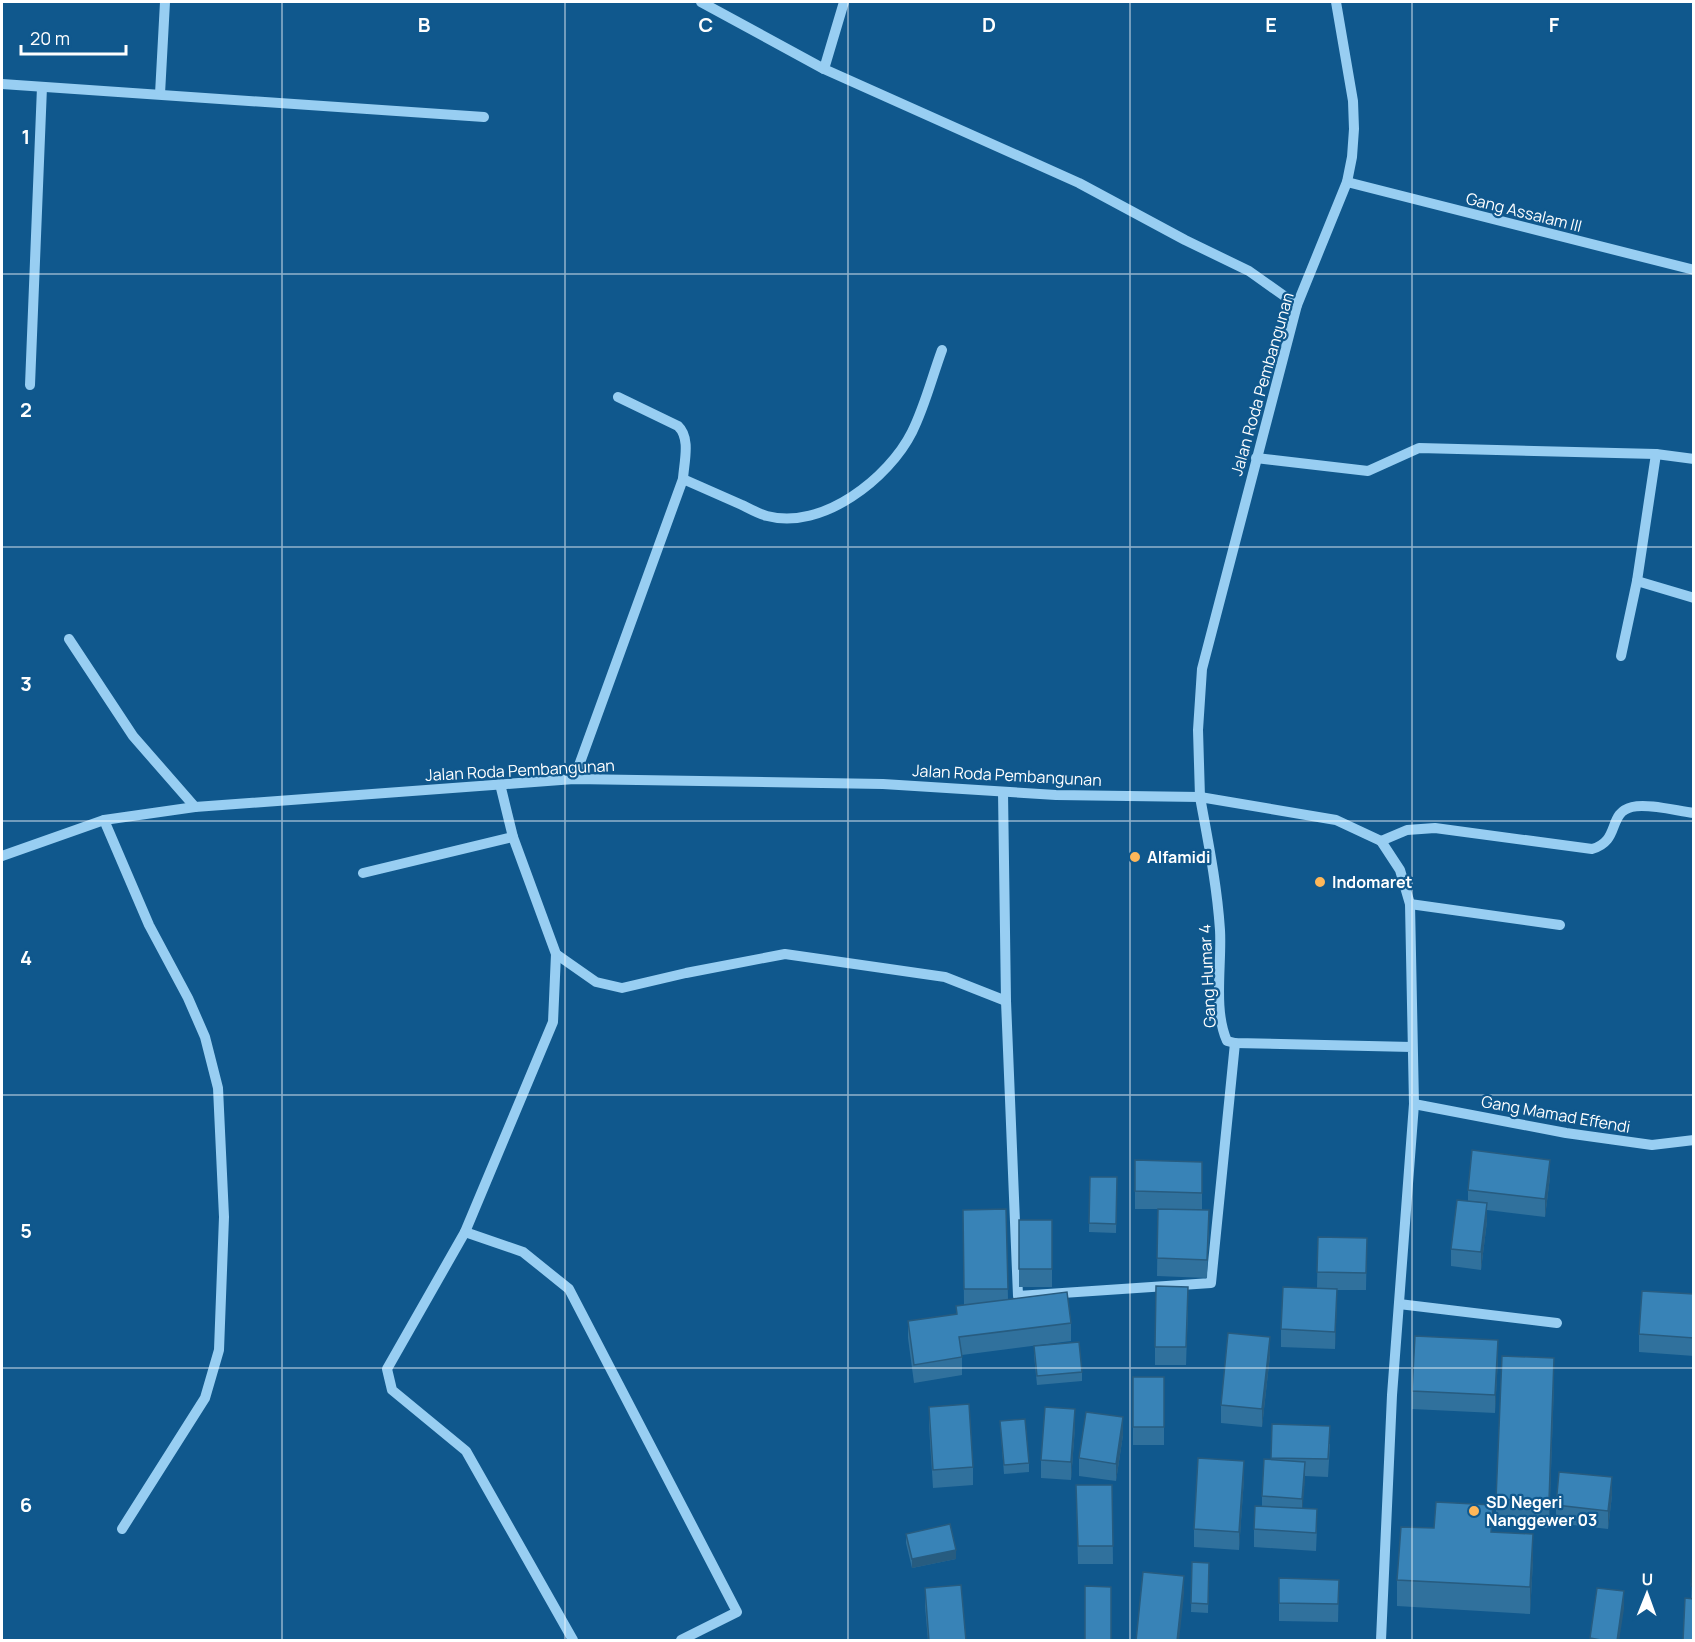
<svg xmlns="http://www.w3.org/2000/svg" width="1695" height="1642" font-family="Manrope,sans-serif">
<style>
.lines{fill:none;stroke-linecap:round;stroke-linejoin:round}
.minor{stroke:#98cef2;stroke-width:10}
.wall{fill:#30719d}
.shaded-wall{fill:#275c80}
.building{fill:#3883b7;stroke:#275c80;stroke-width:1.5}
.grid{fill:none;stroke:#fff;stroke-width:1.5;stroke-opacity:0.55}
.poi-dot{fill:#ffb759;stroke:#10588d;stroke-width:2}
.labels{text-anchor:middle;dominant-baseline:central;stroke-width:4.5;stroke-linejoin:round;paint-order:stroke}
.street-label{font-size:16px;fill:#fff;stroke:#10588d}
.poi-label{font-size:16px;font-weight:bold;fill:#fff;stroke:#10588d;text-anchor:start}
.grid-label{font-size:20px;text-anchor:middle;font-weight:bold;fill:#fff;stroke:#10588d;stroke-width:4.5;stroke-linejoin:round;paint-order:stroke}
</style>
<rect width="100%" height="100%" fill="#10588d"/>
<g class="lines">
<g class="minor">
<polyline points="701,2 824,69 1079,183 1185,240 1249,271 1297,305"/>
<polyline points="824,69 844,2"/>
<polyline points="2,84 484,117"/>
<polyline points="160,94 165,2"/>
<polyline points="1347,182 1694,270"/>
<polyline points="30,385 42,87"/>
<polyline points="1656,454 1637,581 1694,598"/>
<polyline points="1256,458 1368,471 1419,448 1656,454 1694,459"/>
<path d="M683,479C703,488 722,496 742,505C750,509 759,514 767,516C822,531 889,478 912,432C925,406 932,377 942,350"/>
<polyline points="69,639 133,736 195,807"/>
<polyline points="1621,656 1637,581"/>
<path d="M574,779L683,479C684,462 691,438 678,426L618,397"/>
<polyline points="500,784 513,837 556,954 553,1022 465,1232 387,1369 392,1390 466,1451 573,1640"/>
<polyline points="1003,792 1006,1001 1018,1296 1211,1283 1235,1043"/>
<polyline points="104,820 149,925 188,998 205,1037 218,1088 224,1217 219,1350 205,1398 122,1529"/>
<path d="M1381,841L1407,830L1435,828L1592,849C1621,841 1607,813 1632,807C1648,803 1677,811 1694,813"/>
<polyline points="2,856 104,820 195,807 574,779 883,784 1056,795 1200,797 1198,730 1202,669 1297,305 1347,182 1352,157 1354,129 1353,101 1336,2"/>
<polyline points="363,873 513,837"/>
<polyline points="1410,904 1560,925"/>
<polyline points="556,954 596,982 622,988 686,973 785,954 945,977 1006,1001"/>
<polyline points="1414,1104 1566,1133 1652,1145 1694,1140"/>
<polyline points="465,1232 523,1252 569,1289 737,1612 681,1640"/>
<polyline points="1399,1304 1557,1323"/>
<path d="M1381,1640L1392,1395L1414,1104L1410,904L1400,870L1381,841L1336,820L1200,797C1208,841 1217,885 1220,930C1222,964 1213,1010 1227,1041L1235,1043L1412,1047"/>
</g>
</g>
<g class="wall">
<polygon points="1202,1162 1202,1210 1209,1228 1207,1278 1157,1276 1158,1209 1135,1209 1135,1191"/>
<polygon points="1090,1177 1117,1177 1116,1233 1089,1232"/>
<polygon points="1550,1177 1545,1217 1487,1210 1487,1221 1481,1270 1451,1266 1451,1249 1468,1201 1468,1190"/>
<polygon points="1006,1209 1008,1299 1071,1323 1071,1341 962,1355 962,1375 914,1383 908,1338 908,1321 956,1314 956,1306 964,1305 963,1210"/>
<rect x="1019" y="1220" width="33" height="67"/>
<polygon points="1318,1237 1367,1238 1366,1290 1337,1290 1335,1349 1281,1347 1281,1329 1317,1288"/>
<polygon points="1694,1294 1694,1356 1639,1352 1639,1334"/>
<polygon points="1188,1305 1186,1365 1155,1365 1155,1347"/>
<polygon points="1034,1346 1082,1372 1082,1381 1037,1385 1034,1355"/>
<polygon points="1270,1355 1262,1427 1221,1423 1221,1405"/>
<polygon points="1498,1358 1495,1413 1412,1409 1412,1391"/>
<rect x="1133" y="1377" width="31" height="68"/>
<polygon points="1554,1384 1549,1528 1496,1526 1496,1499"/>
<polygon points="929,1407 973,1467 973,1485 933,1488 929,1425"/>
<polygon points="1000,1421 1029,1463 1029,1472 1004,1474"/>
<polygon points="1272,1424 1330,1444 1328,1477 1305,1476 1302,1508 1317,1527 1316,1551 1254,1547 1254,1529 1262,1506 1262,1496 1271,1460"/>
<polygon points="1075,1427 1071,1480 1041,1478 1041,1460"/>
<polygon points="1123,1435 1116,1481 1079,1476 1079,1458"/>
<polygon points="1244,1478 1239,1550 1194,1547 1194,1529"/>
<polygon points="1076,1485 1112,1485 1113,1564 1078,1564"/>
<polygon points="1612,1495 1608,1529 1556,1523 1556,1505"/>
<polygon points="1493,1532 1533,1560 1530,1614 1397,1606 1397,1580"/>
<polygon points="906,1534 956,1559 912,1568 906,1543"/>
<polygon points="1694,1536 1694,1641 1691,1599"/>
<polygon points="1192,1562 1209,1563 1208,1613 1191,1612"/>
<polygon points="1279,1578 1339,1580 1338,1622 1279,1621"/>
<polygon points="925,1588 966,1641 928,1641 925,1606"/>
</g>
<g class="shaded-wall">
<polygon points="1550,1160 1550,1177 1545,1217 1545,1199"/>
<polygon points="1487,1203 1487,1221 1481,1270 1481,1252"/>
<polygon points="1337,1289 1337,1307 1335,1349 1335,1332"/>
<polygon points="1270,1337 1270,1355 1262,1427 1262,1409"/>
<polygon points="1498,1340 1498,1358 1495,1413 1495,1395"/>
<polygon points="1554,1358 1554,1384 1549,1528 1549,1501"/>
<polygon points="1075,1409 1075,1427 1071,1480 1071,1462"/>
<polygon points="1123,1417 1123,1435 1116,1481 1116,1464"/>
<polygon points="1244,1461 1244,1478 1239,1550 1239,1532"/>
<polygon points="1305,1462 1305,1480 1302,1517 1302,1499"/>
<polygon points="1612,1477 1612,1495 1608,1529 1608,1511"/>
<polygon points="1533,1534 1533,1560 1530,1614 1530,1587"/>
<polygon points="956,1550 956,1559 912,1568 912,1559"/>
<polygon points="1184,1576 1184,1594 1179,1641 1177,1641"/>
<polygon points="1624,1591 1624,1609 1619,1641 1617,1641"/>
</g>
<g class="building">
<polygon points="1472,1150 1550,1160 1545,1199 1468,1190"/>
<polygon points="1135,1160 1202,1162 1202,1193 1135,1191"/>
<polygon points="1090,1177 1117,1177 1116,1224 1089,1223"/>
<polygon points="1457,1200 1487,1203 1481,1252 1451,1249"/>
<polygon points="1006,1209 1008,1289 964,1289 963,1210"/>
<polygon points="1158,1209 1209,1210 1207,1260 1157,1258"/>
<rect x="1019" y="1220" width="33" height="49"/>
<polygon points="1318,1237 1367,1238 1366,1273 1317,1272"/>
<polygon points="1156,1286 1188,1287 1186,1347 1155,1347"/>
<polygon points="1283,1287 1337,1289 1335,1332 1281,1329"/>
<polygon points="1642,1291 1694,1294 1694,1338 1639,1334"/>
<polygon points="1067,1292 1071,1323 959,1337 962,1357 914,1365 908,1321 957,1314 956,1306"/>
<polygon points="1228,1333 1270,1337 1262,1409 1221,1405"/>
<polygon points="1415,1336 1498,1340 1495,1395 1412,1391"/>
<polygon points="1079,1342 1082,1372 1037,1376 1034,1346"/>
<polygon points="1502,1356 1554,1358 1549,1501 1496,1499"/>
<rect x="1133" y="1377" width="31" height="50"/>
<polygon points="969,1404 973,1467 933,1470 929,1407"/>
<polygon points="1045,1407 1075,1409 1071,1462 1041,1460"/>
<polygon points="1086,1412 1123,1417 1116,1464 1079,1458"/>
<polygon points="1025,1419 1029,1463 1004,1465 1000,1421"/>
<polygon points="1272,1424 1330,1426 1328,1459 1271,1458"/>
<polygon points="1198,1458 1244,1461 1239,1532 1194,1529"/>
<polygon points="1264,1459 1305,1462 1302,1499 1262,1496"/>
<polygon points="1559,1472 1612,1477 1608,1511 1556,1505"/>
<polygon points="1076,1485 1112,1485 1113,1546 1078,1546"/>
<polygon points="1436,1502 1493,1505 1491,1532 1533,1534 1530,1587 1397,1580 1401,1527 1434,1528"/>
<polygon points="1255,1506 1317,1509 1316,1533 1254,1529"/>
<polygon points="950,1524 956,1550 912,1559 906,1534"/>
<polygon points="1694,1536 1694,1586 1691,1586"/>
<polygon points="1192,1562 1209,1563 1208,1604 1191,1603"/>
<polygon points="1143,1572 1184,1576 1177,1641 1136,1641"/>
<polygon points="1279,1578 1339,1580 1338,1604 1279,1603"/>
<polygon points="961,1585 966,1641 929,1641 925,1588"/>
<polygon points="1085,1586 1111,1587 1111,1641 1085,1641"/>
<polygon points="1597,1588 1624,1591 1617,1641 1607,1641 1590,1638"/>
<polygon points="1685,1598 1694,1599 1694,1641 1683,1641"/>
</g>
<path class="grid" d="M282,2V1640M565,2V1640M848,2V1640M1130,2V1640M1412,2V1640M2,274H1694M2,547H1694M2,821H1694M2,1095H1694M2,1368H1694"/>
<g class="poi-dot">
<circle cx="1135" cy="857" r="6"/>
<circle cx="1320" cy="882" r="6"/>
<circle cx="1474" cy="1511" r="6"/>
</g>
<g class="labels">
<g class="street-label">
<text transform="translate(1524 212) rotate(14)">Gang Assalam III</text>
<text transform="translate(1262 384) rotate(-74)">Jalan Roda Pembangunan</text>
<text transform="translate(520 770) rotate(-3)">Jalan Roda Pembangunan</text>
<text transform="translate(1007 775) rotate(3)">Jalan Roda Pembangunan</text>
<text transform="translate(1207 976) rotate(-93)">Gang Humar 4</text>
<text transform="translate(1556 1114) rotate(10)">Gang Mamad Effendi</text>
</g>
<g class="poi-label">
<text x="1147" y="857">Alfamidi</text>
<text x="1332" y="882">Indomaret</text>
<text x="1486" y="1502">SD Negeri<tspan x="1486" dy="18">Nanggewer 03</tspan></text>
</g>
</g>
<g class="grid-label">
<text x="424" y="32">B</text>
<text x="706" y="32">C</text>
<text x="989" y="32">D</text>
<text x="1271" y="32">E</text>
<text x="1554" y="32">F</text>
<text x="26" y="144">1</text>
<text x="26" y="417">2</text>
<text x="26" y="691">3</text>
<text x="26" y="965">4</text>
<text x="26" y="1238">5</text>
<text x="26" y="1512">6</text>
</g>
<rect width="1695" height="1642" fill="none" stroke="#ffffff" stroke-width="6"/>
<g transform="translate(1647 1594) rotate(1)" stroke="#10588d" stroke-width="4.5" paint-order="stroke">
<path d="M0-4.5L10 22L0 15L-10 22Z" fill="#ffffff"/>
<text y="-9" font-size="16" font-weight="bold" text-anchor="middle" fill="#ffffff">U</text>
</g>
<path d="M21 45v9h105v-9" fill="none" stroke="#ffffff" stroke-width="3"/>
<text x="30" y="45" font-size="18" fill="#ffffff" stroke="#10588d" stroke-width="4.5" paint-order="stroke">20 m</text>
</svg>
